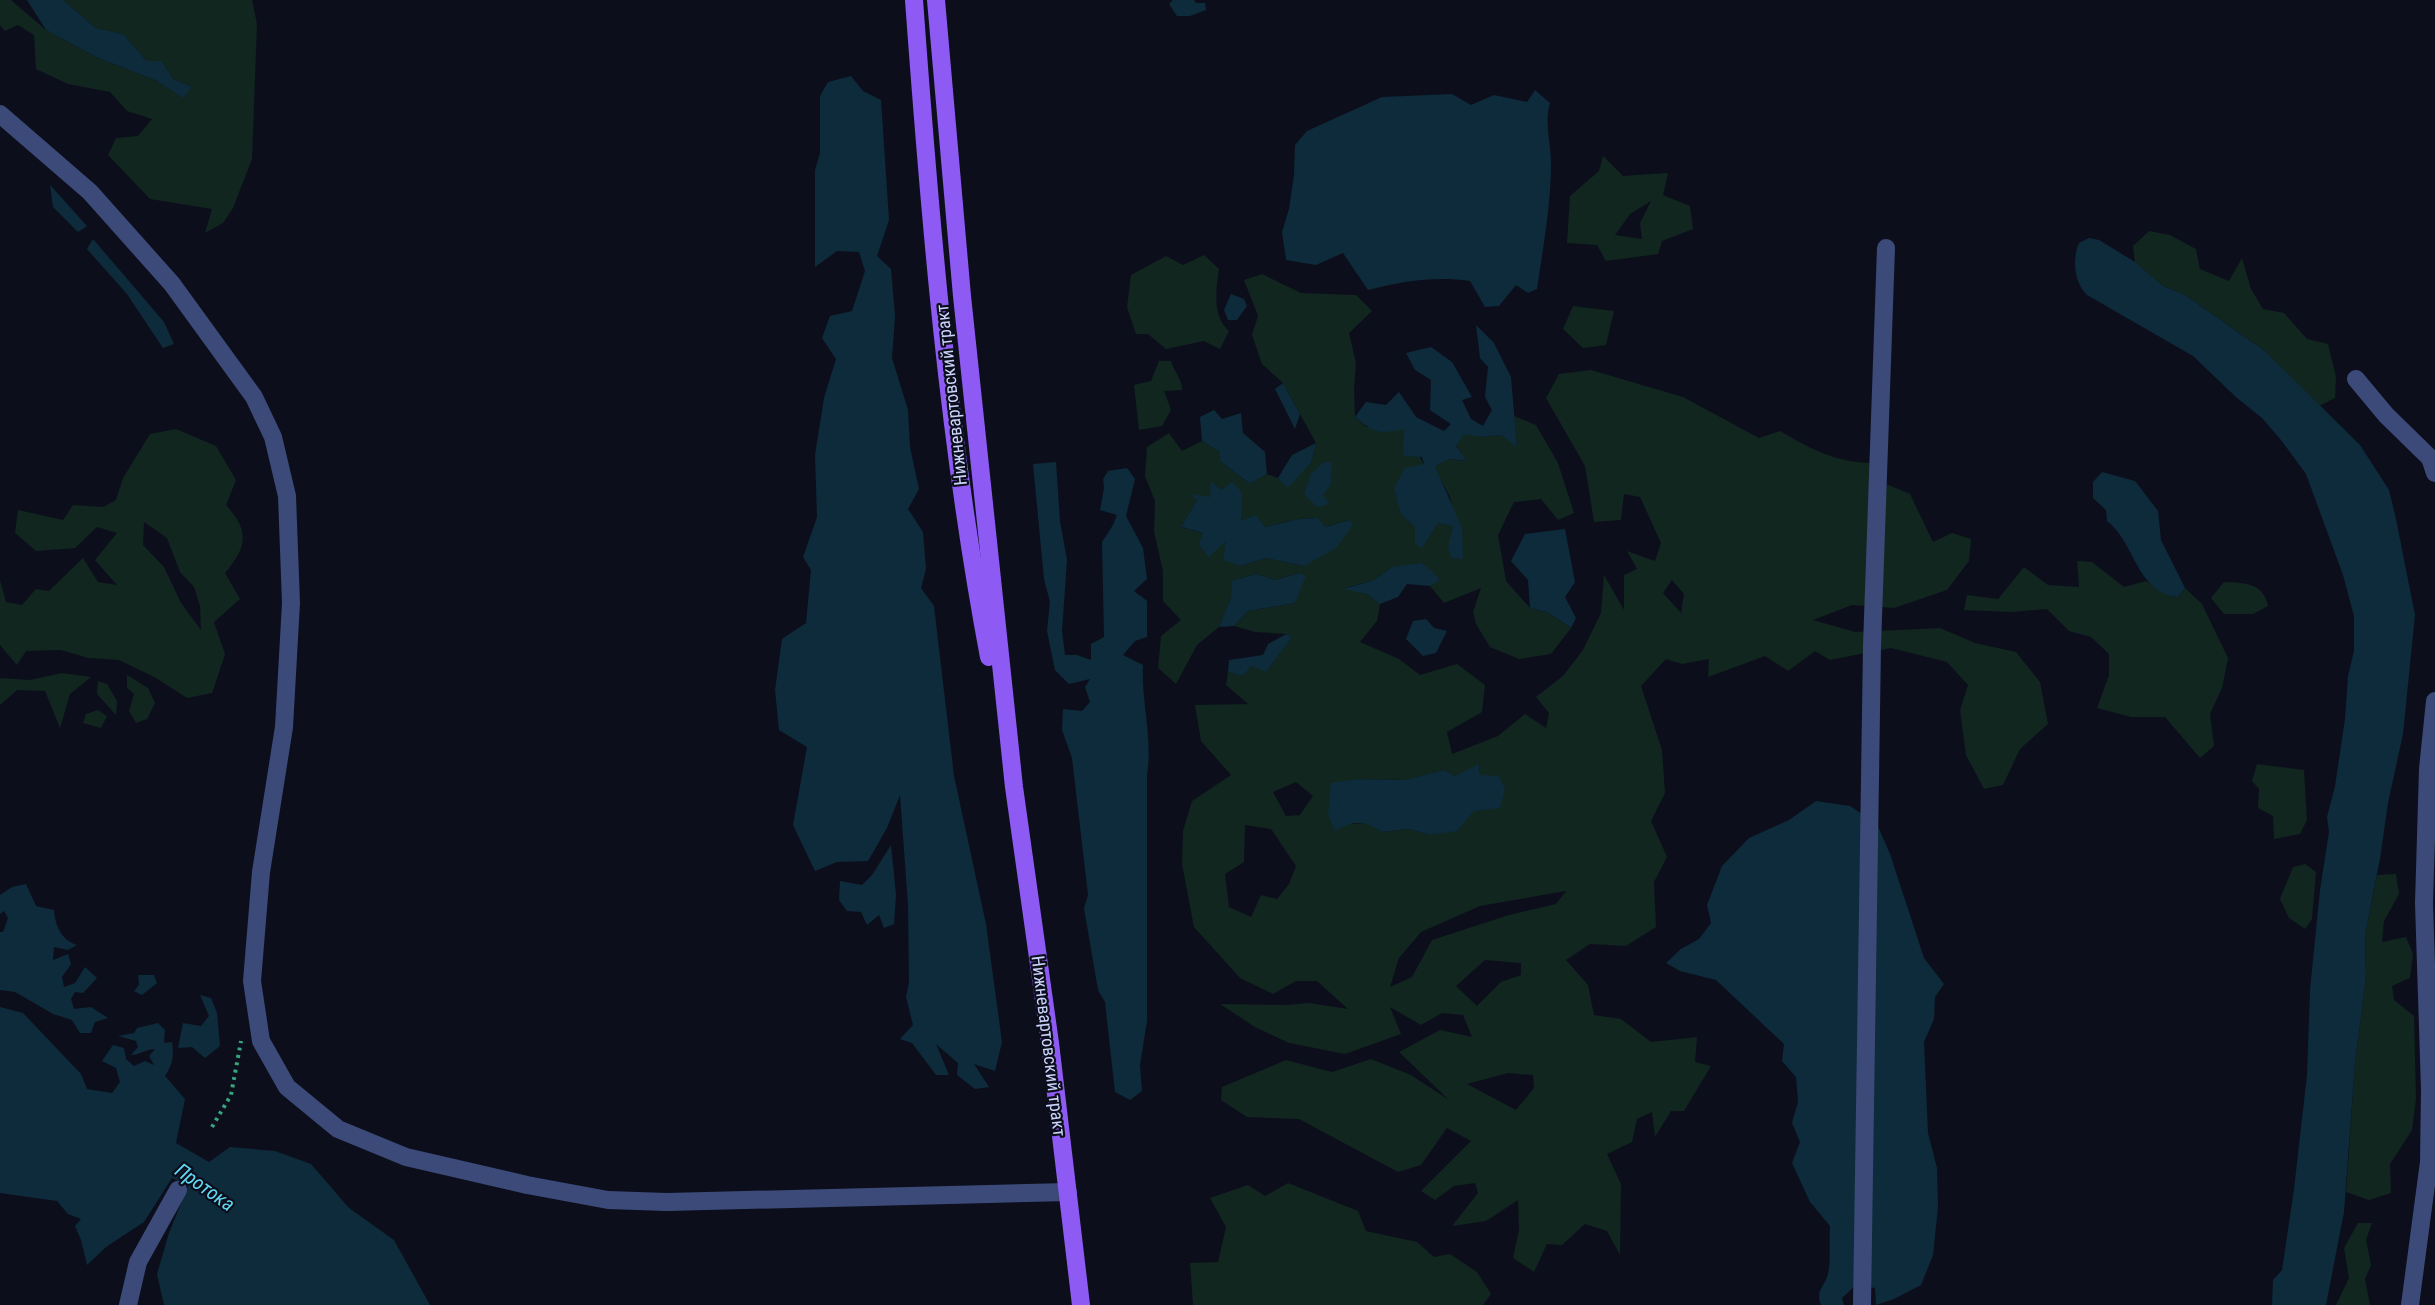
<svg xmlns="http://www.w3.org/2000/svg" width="2435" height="1305" font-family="'Roboto Condensed',sans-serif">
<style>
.green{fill:#10261f;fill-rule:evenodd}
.water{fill:#0d2b3a}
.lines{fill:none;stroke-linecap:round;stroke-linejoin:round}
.path{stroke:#35a67f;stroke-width:4;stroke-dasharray:3 4.5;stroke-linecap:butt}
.minor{stroke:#3b4a78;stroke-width:18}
.major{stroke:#8e5af4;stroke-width:18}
.labels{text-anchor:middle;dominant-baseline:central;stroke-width:4.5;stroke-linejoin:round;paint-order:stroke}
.street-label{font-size:18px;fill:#cbd4fc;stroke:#0d0e1c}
.water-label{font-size:20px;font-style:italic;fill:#60daf4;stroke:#0d0e1c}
</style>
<rect width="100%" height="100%" fill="#0d0e1c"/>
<g class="green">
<polygon points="0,0 11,0 46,30 96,57 157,81 183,97 192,87 173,79 162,61 147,61 123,34 96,28 63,0 252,0 257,24 252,159 233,208 223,223 205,233 212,209 150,199 108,155 116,138 138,136 152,119 127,111 110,92 68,84 36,69 34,35 18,25 5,31 0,25"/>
<path d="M1603,156L1623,176L1668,173L1663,195L1690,206L1693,229L1662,241L1658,254L1606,261L1597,245L1567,243L1570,196L1599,171ZM1651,201L1640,223L1642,239L1615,235L1630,214Z"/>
<polygon points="2149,231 2170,235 2196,249 2200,269 2229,281 2242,258 2251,289 2263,309 2284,313 2307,339 2328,344 2336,377 2335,398 2319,406 2265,351 2185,295 2163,286 2135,263 2133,246"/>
<path d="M1204,255L1219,269C1216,289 1212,316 1229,331L1220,349L1204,341L1166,349L1148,334H1136L1127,307L1131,275L1166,256L1183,265Z"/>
<path d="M1262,274L1301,293L1356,295L1372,311L1349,333L1356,363L1354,389L1355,417L1366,427L1405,428L1424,465L1401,514L1415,527L1422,547L1438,523L1454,526L1463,559L1450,497L1434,466L1450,459L1466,461L1456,445L1464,433L1480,437L1501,435L1517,446L1514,416L1536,425L1558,463L1574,513L1558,520L1541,499L1514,502L1498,535L1506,581L1530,608L1547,612L1571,628L1551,654L1519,659L1490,647L1476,624L1473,612L1481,588L1444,603L1430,586L1439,580L1392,567L1374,580L1345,588L1367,594L1380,604L1377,621L1360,642L1399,659L1420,675L1457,664L1485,685L1482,712L1447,732L1452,754L1498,736L1525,714L1546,728L1549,713L1536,697L1563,676L1583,650L1601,613L1604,575L1624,610V575L1637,569L1627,551L1655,561L1661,543L1640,497L1624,494L1621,520L1594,522L1585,466L1546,398L1559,374L1591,370L1683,397L1759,438L1780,431C1815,452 1843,465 1885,463L1886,484L1910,494L1933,542L1952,533L1971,539L1969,561L1947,590L1894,608L1852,605L1813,620L1855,632L1940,628L1975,643L2016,652L2040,682L2048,724L2020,749L2003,785L1984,789L1966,755L1960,710L1968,685L1947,662L1891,648L1830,660L1815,651L1788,671L1765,656L1708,677L1709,659L1682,664L1666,659L1641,686L1662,750L1665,793L1651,821L1667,857L1654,882L1656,927L1626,946L1590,944L1566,960L1588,985L1594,1015L1621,1019L1651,1042L1697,1037L1695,1062L1711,1066L1684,1111H1671L1655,1137L1652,1112L1637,1119L1632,1142L1607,1154L1621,1184L1620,1255L1607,1231L1585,1224L1562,1245L1547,1244L1534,1272L1513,1258L1519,1230L1518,1200L1486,1221L1452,1226L1478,1193L1475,1183L1454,1186L1435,1200L1421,1191L1471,1141L1447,1128L1421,1165L1398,1172L1299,1119L1247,1117L1221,1100L1222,1087L1286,1060L1332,1072L1371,1059L1411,1075L1449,1100L1399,1052L1440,1030L1472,1037L1463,1015L1442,1013L1421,1025L1390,1007L1401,1034L1345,1054L1289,1043L1255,1027L1220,1004L1285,1005L1309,1003L1348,1009L1317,981H1296L1273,994L1240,978L1194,927L1182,864L1183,831L1192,801L1231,775L1201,741L1195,705L1248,704L1226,685L1228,672L1243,676L1252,666L1292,637L1286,634L1255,632L1234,626L1248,611L1295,603L1300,573L1275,580L1256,574L1233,581L1231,597L1219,627L1197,645L1176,684L1158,668L1161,636L1181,620L1163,601V571L1154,532L1155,501L1145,476L1147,447L1169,433L1182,451L1202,441L1220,452V461L1250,484L1267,474L1278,478L1288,487L1311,463L1316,443L1283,383L1262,364L1252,335L1258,316L1244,280ZM1221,490L1241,521L1265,527L1299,519L1318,518L1326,527L1348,520L1304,566L1265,558L1241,566L1227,540L1181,527L1197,500L1211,497ZM1672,580L1684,594L1681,613L1663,593ZM1479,765L1480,776L1429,835L1409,829L1381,832L1368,823L1348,824L1359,779L1406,780L1444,770L1455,776ZM1296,782L1313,796L1300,815L1286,816L1273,792ZM1245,825L1271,829L1296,866L1289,884L1277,899L1261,895L1251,917L1229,907L1225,874L1244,862ZM1566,891L1556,904L1509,915L1432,940L1412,977L1390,987L1399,958L1421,932L1480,906ZM1485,960L1521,963V975L1501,982L1477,1006L1456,986ZM1508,1073L1533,1075L1534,1088L1516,1110L1467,1084Z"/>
<polygon points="1573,306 1614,311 1606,345 1583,348 1563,329"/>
<path d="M1159,361H1171C1174,372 1182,378 1182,390L1164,391L1171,410L1162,426L1139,430L1134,385L1151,381Z"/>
<path d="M176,429L216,446L236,480L226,505C250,532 247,546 225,573L240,599L214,622L225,654L212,693L187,698L156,678L119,660L88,658L61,650L26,651L17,665L0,645V580L6,602L22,605L36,589L49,591L83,558L98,582L117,585L95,560L117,533L97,527L75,548L36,551L15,533L18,510L63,520L73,505L103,507L116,500L123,478L150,434ZM144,522L167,538L180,572L194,587L200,606L201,630L181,603L164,567L143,545Z"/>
<polygon points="2077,561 2092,562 2124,587 2146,581 2170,596 2178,597 2185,588 2202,604 2228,658 2222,688 2210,714 2214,746 2200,758 2165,717 2131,717 2097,708 2109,675 2109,654 2091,637 2069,631 2047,609 2012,612 1964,610 1967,595 1998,599 2024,567 2048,585 2079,587"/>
<path d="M2224,582C2244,583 2263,582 2268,606L2253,614H2224L2211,598Z"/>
<polygon points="62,673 91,677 70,694 60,728 45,691 17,690 0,705 0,678 30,680"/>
<polygon points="127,675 148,688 155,703 147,719 136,723 129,711 134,694 127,688"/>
<polygon points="98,681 107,684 117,701 116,715 97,694"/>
<polygon points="98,710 107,716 101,728 83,723 86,714"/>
<polygon points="2257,764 2304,770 2307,820 2300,834 2274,839 2273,816 2258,808 2259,789 2252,781"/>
<polygon points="2305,864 2316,872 2312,919 2305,929 2289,918 2280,899 2293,867"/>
<polygon points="2396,874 2399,894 2384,921 2382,942 2406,937 2413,954 2410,978 2392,986 2394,1000 2414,1016 2416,1099 2412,1130 2390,1164 2391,1193 2369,1200 2346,1192 2355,1064 2366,977 2365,935 2377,875"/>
<polygon points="1288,1183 1358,1211 1366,1231 1417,1242 1434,1257 1450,1254 1477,1272 1491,1294 1483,1305 1193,1305 1190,1263 1218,1262 1226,1227 1210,1198 1248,1185 1265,1196"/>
<polygon points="2358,1223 2372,1223 2366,1240 2371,1265 2365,1279 2370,1305 2336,1305 2349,1278 2344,1248"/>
</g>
<g class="water">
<polygon points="27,0 63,0 96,28 123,34 147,61 162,61 173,79 192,87 183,98 157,81 96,57 46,30"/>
<polygon points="1173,0 1194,0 1196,3 1205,3 1206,10 1190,16 1177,16 1169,4"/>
<polygon points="851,76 863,91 881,100 889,220 877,256 891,269 895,316 892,358 908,410 910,447 919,489 908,509 923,532 926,569 921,588 934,606 954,776 986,924 1002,1042 995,1071 974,1064 989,1087 975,1089 957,1075 958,1063 936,1044 949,1075 936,1075 912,1043 900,1039 913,1025 906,997 909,982 908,905 900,795 887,828 868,861 837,862 815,871 793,825 807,747 779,730 775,690 782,639 806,623 811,570 803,557 817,517 815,455 824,398 836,359 822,338 830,316 852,311 865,271 859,252 837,251 815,267 815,170 820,153 820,96 828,82"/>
<path d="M1535,90L1550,103C1544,123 1551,143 1551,163C1551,205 1543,248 1537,289L1528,293L1516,285L1499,306L1485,307L1470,281C1436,276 1402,281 1368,290L1343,253L1316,265L1286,260L1282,232L1289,209L1294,175L1295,145L1307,131L1382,97L1452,94L1471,105L1494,95L1527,102Z"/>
<polygon points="50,185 87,226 78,232 53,207"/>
<path d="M2089,238L2099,240L2135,262L2163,286L2185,295L2265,351L2360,445L2389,490L2396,519L2415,615L2403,734L2388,803L2380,859L2365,935L2366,977L2355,1064L2344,1212L2326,1305H2272L2273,1280L2282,1270L2294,1189L2307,1075L2310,990L2320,890L2329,832L2327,817L2335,786L2345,719L2348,676L2354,651V616L2343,575L2306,474L2281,440L2262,418L2237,398L2193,356L2087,295C2074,282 2072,259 2079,243Z"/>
<polygon points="93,239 164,322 174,344 163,348 127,294 87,249"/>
<polygon points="1231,294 1244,299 1247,306 1237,320 1228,320 1224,310"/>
<path d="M1476,325L1494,343L1511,377L1517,447L1501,435L1480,437L1464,434L1456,446L1467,461L1450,459L1435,466L1462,528L1463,559L1452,558L1448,547L1453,526L1438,523L1422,548L1415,544V527L1401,514L1394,488L1405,468L1424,464L1422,457L1403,456L1404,429C1381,434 1374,434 1355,417L1366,402L1386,405L1399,392L1416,417L1444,431L1451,424L1430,410L1431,380L1415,370L1406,353L1431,347L1452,362L1472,397L1462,400L1471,419L1483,426L1492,410L1485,397L1488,367L1480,358Z"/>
<polygon points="1283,383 1300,414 1295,429 1275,389"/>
<polygon points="1214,410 1222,419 1241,413 1243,433 1265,452 1267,474 1250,484 1220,461 1220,452 1202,441 1200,417"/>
<polygon points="1316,443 1311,463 1288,488 1278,478 1292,455"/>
<path d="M1056,462L1060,521L1067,560L1062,631L1065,655H1077L1091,660V644L1104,637L1102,542L1113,525L1117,515L1100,510L1104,488L1103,479L1108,471L1127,468L1135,479L1126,516L1143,548L1147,579L1134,591L1147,601V637L1135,641L1123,655L1143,665C1141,701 1153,739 1147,775V1021L1140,1065L1142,1091L1130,1100L1115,1092L1105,1002L1098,990L1084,908L1088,895L1072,758L1062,730L1063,709L1082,711L1090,702L1085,687L1090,679L1069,684L1055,670L1047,631L1050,602L1044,579L1033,464Z"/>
<polygon points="1324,462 1332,463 1331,484 1323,495 1330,504 1317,507 1304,494 1311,474"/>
<path d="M2102,472L2135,481L2158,511L2161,540L2185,588L2178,597C2137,594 2135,542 2107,521L2106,510L2093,498V482Z"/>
<polygon points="1211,481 1221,490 1232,482 1242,492 1241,521 1256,515 1265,527 1299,519 1318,518 1326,527 1349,520 1353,525 1336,548 1304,566 1265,558 1241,566 1223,560 1226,541 1209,557 1199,545 1203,533 1181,527 1197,500 1189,494 1210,497"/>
<polygon points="1565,529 1575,582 1565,597 1576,618 1571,628 1547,612 1530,608 1528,580 1511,561 1525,534"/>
<polygon points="1421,563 1432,571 1440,580 1430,586 1407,584 1398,597 1380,604 1367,594 1343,589 1374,580 1392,567"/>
<polygon points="1300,573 1306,576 1295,603 1248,611 1234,626 1219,627 1231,597 1232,581 1256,574 1275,580"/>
<polygon points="1426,619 1434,628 1447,631 1436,653 1423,656 1406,639 1413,621"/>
<polygon points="1286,634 1292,637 1266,672 1252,666 1243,676 1228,672 1229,660 1263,655 1268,644"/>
<path d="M1479,764L1480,775L1499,776L1505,789L1500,808L1474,811L1457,831L1429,835L1409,829L1381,832C1363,819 1353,821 1335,831L1328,814L1331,783L1359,779L1405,780L1444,770L1455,776Z"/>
<path d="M1816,801L1850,806L1877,824L1890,854L1924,958L1944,984L1935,997L1934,1019L1924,1042L1928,1133L1937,1168L1938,1207L1933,1255L1921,1285L1894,1299L1876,1305L1875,1288L1856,1285L1842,1298L1844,1305H1821C1815,1290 1825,1286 1828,1274C1831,1261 1829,1240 1830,1226L1810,1202L1792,1163L1800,1142L1792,1123L1798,1102L1796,1077L1782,1061L1784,1044L1716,980L1680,971L1666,963L1681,949L1699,939L1711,923L1707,905L1722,866L1749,838L1789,820Z"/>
<polygon points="891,845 896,895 894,924 884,928 879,915 867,925 861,912 847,911 839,900 840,881 862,885 872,875"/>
<path d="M26,884L36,906L54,910C55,925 61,940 77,945L68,950L54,947L53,960L68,954L71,964L62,977L64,987L75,983L85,967L97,978L83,993L75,992L71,999L74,1009L91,1007L108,1018L95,1022L91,1033H80L72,1020L53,1014L15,992L0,990V932H3L8,918L4,911L0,914V895L12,887Z"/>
<polygon points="138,975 154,975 157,983 142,995 134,991 139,985"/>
<polygon points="200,995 211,998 217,1013 220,1046 205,1058 192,1047 178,1048 183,1023 201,1026 209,1016"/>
<path d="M0,1007L23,1013L81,1074L87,1089L112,1093L120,1082L116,1068L102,1061L113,1045L124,1048L126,1059L134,1066L145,1061L154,1065L149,1056L155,1049C146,1049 140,1055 131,1055L138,1047L136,1041L118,1036L134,1033L137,1028L158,1023L165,1030L164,1043L172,1042C174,1056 173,1064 165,1076L185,1099L176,1143L209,1162L230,1147L275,1151L311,1164L349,1208L394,1240L430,1305H164L157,1274L169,1233L188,1186L172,1178L144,1222L106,1247L87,1265L81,1240L75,1226L81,1219L68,1214L57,1201L0,1193Z"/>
</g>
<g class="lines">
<polyline class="path" points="212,1127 231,1095 241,1041"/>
<g class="minor">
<polyline points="0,114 90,192 172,284 254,397 273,437 287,496 291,603 284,727 261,872 252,981 261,1041 287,1087 338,1129 406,1157 527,1185 608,1200 667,1202 1068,1192"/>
<polyline points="2356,379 2386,415 2430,458 2435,473"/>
<polyline points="128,1305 138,1262 178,1190"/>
<polyline points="1862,1305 1872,646 1886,248"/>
<polyline points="2410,1305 2429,1162 2430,1089 2424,903 2428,769 2435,701"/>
</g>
<g class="major">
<path d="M914,0C930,219 948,440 989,657"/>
<polyline points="936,0 962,296 1014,787 1050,1043 1081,1305"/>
</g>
</g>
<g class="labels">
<g class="street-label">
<text transform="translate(951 395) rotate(-96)">Нижневартовский тракт</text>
<text transform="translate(1049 1046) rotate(83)">Нижневартовский тракт</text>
</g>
<g class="water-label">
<text transform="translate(205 1187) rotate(35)">Протока</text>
</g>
</g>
</svg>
